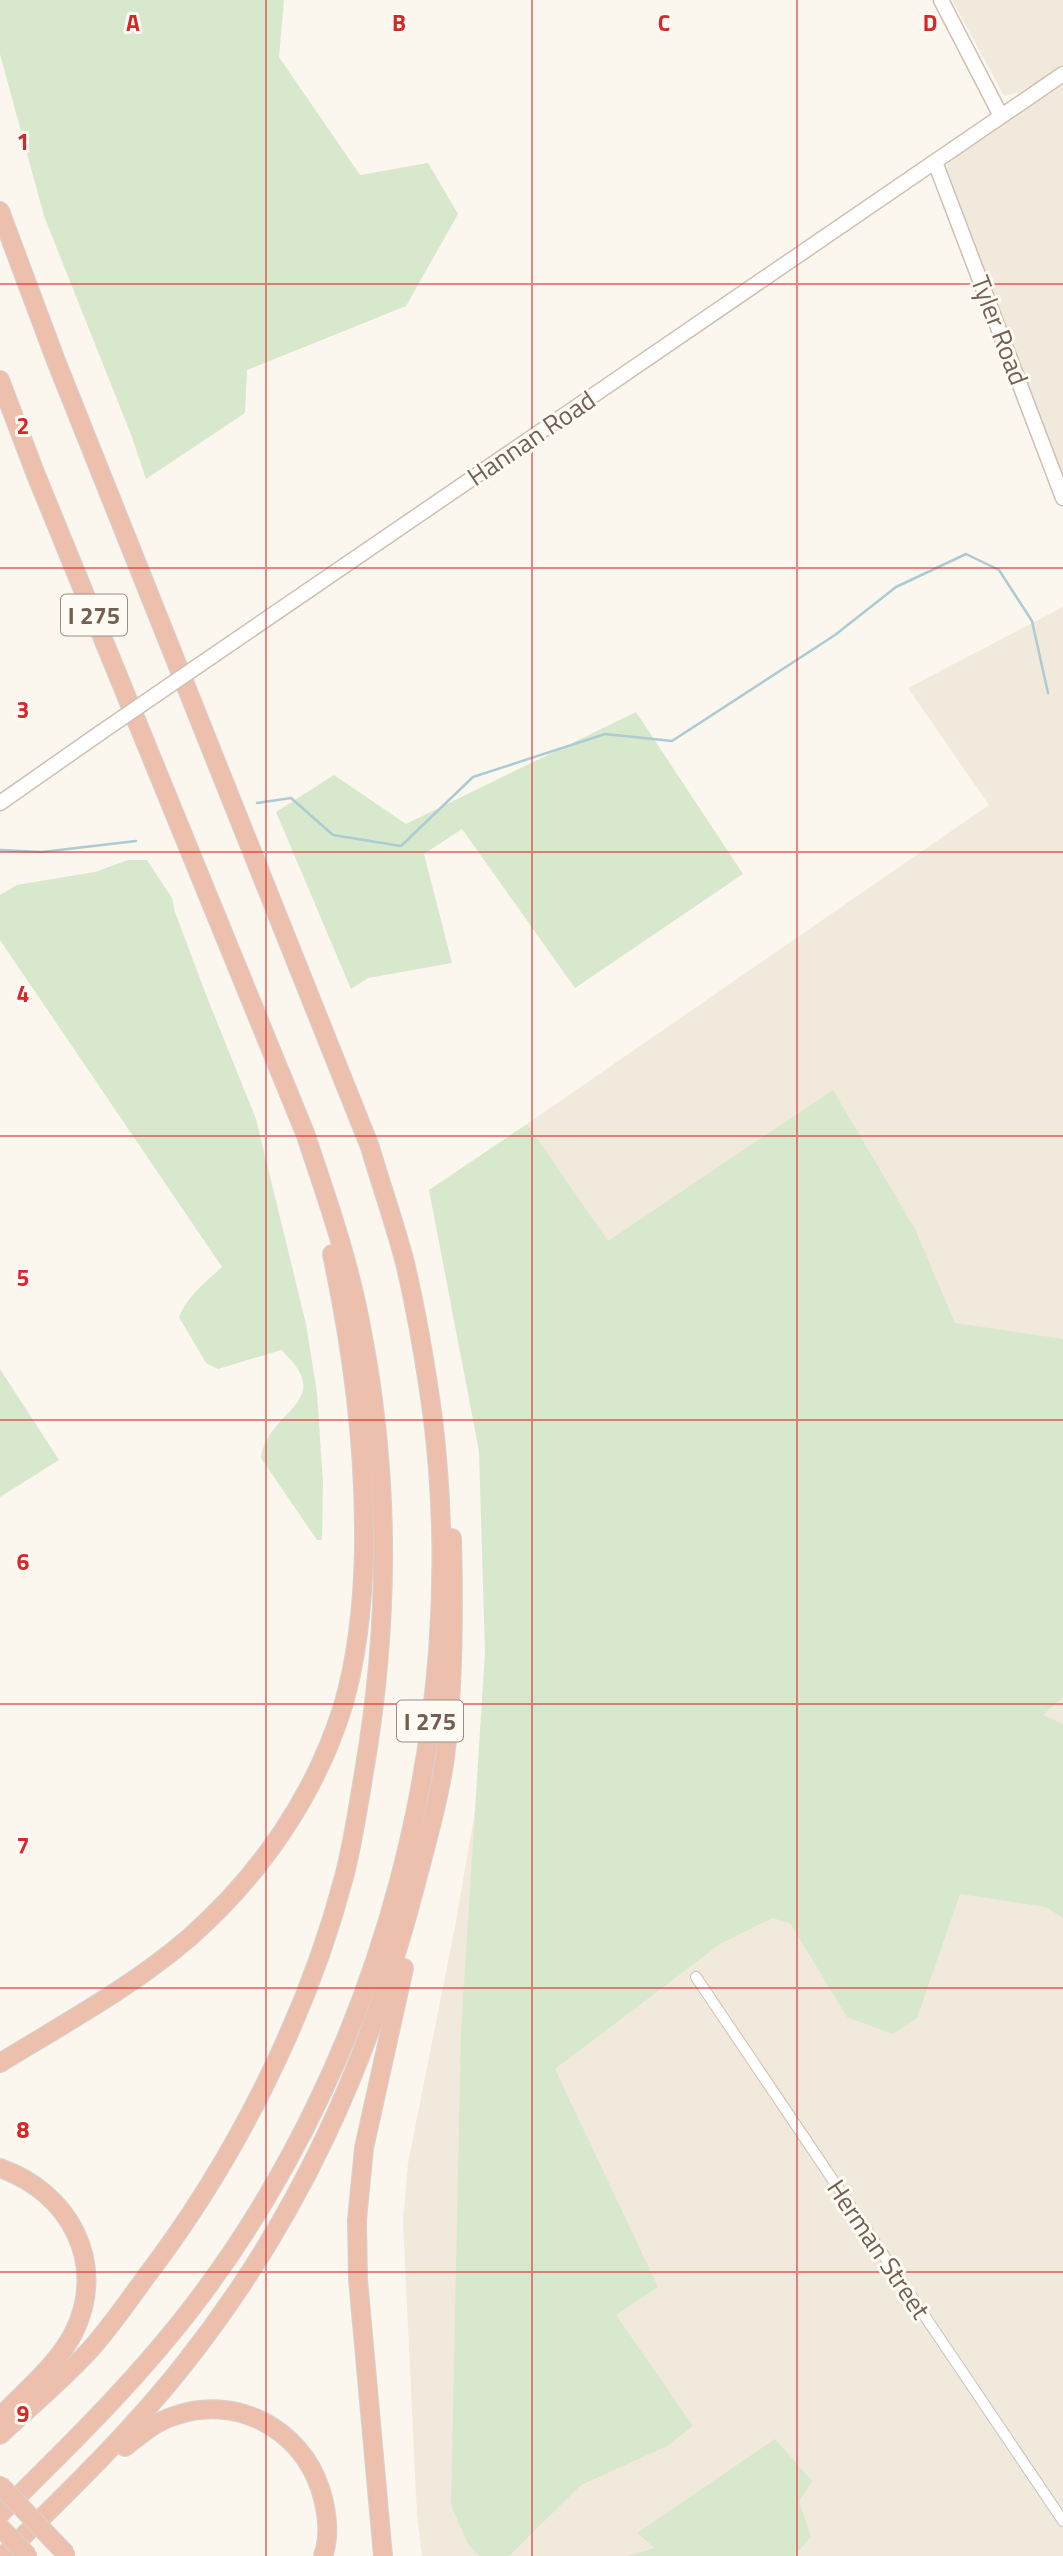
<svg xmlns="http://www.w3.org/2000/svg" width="1063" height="2556" font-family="'Titillium Web',sans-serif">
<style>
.residential{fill:#f2e9dd}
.green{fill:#d7e8cd}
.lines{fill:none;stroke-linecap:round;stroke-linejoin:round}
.stream{stroke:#abccd3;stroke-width:2.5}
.street-casing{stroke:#cdc0b4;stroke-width:12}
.secondary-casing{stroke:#cfc0b2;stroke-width:17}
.highway-casing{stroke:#d8d2cf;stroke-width:20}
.street{stroke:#fff;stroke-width:10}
.secondary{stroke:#fff;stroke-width:14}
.highway{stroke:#edc0ad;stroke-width:18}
.secondary-bridge-casing{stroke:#cfc0b2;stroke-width:17;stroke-linecap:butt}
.highway-bridge-casing{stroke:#d8d2cf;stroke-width:20;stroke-linecap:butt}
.secondary-bridge{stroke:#fff;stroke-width:14}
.highway-bridge{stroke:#edc0ad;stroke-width:18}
.grid{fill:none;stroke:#d62828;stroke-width:2;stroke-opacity:0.55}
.labels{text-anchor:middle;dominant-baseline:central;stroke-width:6;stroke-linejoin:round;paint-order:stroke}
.shield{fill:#fefaf4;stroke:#9d8e83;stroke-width:2}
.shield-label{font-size:24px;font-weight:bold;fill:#746052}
.street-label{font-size:26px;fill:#746052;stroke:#fefaf4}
.grid-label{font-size:23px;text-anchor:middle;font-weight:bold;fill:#d62828;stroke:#fefaf4;stroke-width:6;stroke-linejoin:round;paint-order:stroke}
</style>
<rect width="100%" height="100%" fill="#fbf6ee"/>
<g class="residential">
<polygon points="952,0 1063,0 1063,68 1019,92 1006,96 1003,94"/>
<polygon points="1063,82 1063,481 946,169 948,164 959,153"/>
<polygon points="1063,607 1063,2556 422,2556 417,2516 403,2222 408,2163 455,1927 478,1794 823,1559 527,1124 989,805 908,688"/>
</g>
<g class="green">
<polygon points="0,0 284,0 279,57 360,175 428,163 458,214 406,306 247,370 245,413 146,479 132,437 44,216 0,54"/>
<polygon points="636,712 743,874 575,988 462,829 424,854 452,963 368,978 351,989 276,812 334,775 406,824"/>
<path d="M128,860H147L172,898L175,912L205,992L256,1119L306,1324L317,1393L323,1483L322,1540H317L261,1458C267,1409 339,1403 281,1350L218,1369L206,1363L179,1317C188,1295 206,1282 222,1267L0,940V895L17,885L95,872Z"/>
<polygon points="833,1090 915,1229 955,1323 1063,1339 1063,1697 1043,1715 1063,1724 1063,1918 1046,1907 960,1894 917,2018 893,2034 847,2017 790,1923 772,1918 720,1944 555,2069 658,2287 616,2315 693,2426 667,2446 581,2485 509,2556 480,2556 468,2544 451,2505 461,2031 485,1652 479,1451 429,1190 527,1124 608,1241"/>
<polygon points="0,1369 59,1460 0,1497"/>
<polygon points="775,2439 812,2481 799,2501 811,2537 794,2556 628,2556 655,2548 637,2533"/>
</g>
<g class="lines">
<g class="stream">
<polyline points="257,803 291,798 333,835 401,846 473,777 605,734 672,741 835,635 896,587 966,554 999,570 1032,621 1048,693"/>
<polyline points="0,850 42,852 136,841"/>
</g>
<g class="street-casing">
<polyline id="street" points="696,1977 1063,2521"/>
</g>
<g class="secondary-casing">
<g id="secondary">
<polyline points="941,0 1001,116"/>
<polyline points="935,162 1063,498"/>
<polyline points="211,657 1063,74"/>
<polyline points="0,803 100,733"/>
</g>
</g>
<g class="highway-casing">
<g id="highway">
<path d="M0,211L56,361L370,1147C381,1185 395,1224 405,1263C417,1314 426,1367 433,1419C470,1724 384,2051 200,2297C141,2376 70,2445 0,2514"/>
<path d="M0,380L36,475L305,1133C327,1198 350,1264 362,1332C390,1477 389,1627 364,1772C358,1808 353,1843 344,1877C307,2018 233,2163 145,2278C127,2303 109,2329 88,2352C61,2381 29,2408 0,2435"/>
<path d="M0,2063C65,2023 132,1987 190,1937C260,1875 315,1796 343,1706C358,1655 363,1601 364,1549C365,1446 353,1354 332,1254"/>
<path d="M0,2168C69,2192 108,2263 74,2332C59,2363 24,2392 0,2417"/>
<path d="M125,2447C140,2435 155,2422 174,2416C235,2394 300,2428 320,2488C327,2510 331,2534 323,2556"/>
<path d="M3,2556C66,2494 130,2433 185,2363C298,2220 369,2063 415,1887C426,1844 439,1801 445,1757C454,1685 454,1611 452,1538"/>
<polyline points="383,2556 358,2279 357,2220 364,2148 404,1968"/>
</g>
</g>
<use href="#street" class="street"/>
<use href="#secondary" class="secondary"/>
<use href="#highway" class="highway"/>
<g class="secondary-bridge-casing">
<polyline id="secondary-bridge" points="100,733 211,657"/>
</g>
<g class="highway-bridge-casing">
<g id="highway-bridge">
<polyline points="0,2485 66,2554"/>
<polyline points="0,2527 28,2556"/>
</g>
</g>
<use href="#secondary-bridge" class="secondary-bridge"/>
<use href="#highway-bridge" class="highway-bridge"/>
</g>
<path class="grid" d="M266,0V2556M532,0V2556M797,0V2556M0,284H1063M0,568H1063M0,852H1063M0,1136H1063M0,1420H1063M0,1704H1063M0,1988H1063M0,2272H1063"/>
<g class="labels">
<g class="shield">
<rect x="61" y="594.5" width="66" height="41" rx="5"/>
<rect x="397" y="1700.5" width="66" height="41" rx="5"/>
</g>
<g class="shield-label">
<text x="94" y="615">I 275</text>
<text x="430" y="1721">I 275</text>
</g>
<g class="street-label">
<text transform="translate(1000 330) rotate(69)">Tyler Road</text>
<text transform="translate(531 438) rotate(-34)">Hannan Road</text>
<text transform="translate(879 2249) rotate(56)">Herman Street</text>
</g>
</g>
<g class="grid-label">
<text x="133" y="31">A</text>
<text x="399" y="31">B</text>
<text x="664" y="31">C</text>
<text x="930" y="31">D</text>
<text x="23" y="150">1</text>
<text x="23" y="434">2</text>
<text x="23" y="718">3</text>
<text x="23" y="1002">4</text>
<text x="23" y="1286">5</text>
<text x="23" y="1570">6</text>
<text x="23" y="1854">7</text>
<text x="23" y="2138">8</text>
<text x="23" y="2422">9</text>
</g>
</svg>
